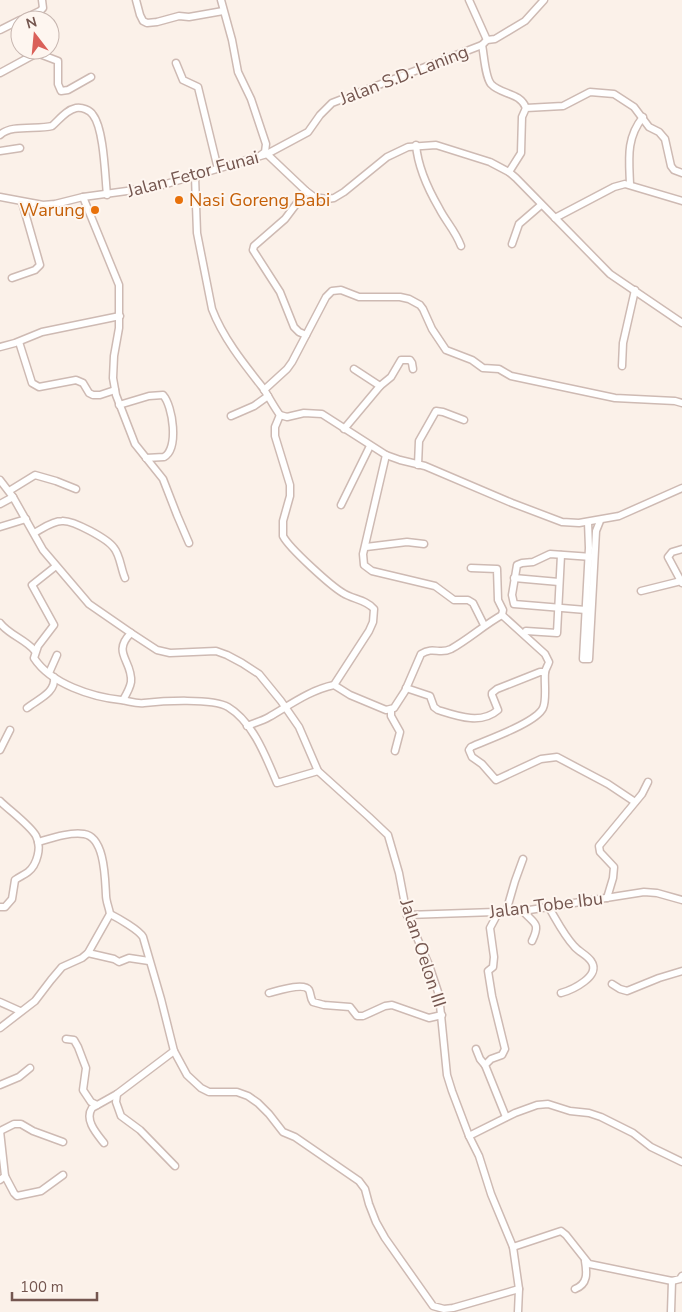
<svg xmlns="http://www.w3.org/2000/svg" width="682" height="1312" font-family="'Nunito Sans',sans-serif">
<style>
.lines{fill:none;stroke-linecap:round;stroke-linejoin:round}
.minor-casing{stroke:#cebab3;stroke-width:9}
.minor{stroke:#fff;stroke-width:6}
.food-dot{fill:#e8710a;stroke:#fef6f0;stroke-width:2}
.labels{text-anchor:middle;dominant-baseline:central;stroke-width:4;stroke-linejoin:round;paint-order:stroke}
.street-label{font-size:18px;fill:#74564f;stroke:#fef6f0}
.food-label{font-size:18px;fill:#c56008;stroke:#fef6f0;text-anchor:start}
</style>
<rect width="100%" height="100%" fill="#fbf1e9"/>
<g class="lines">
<g class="minor-casing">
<g id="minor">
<polyline points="136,0 140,15 143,21 147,23 157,22 179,16 189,17 223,11"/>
<polyline points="221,0 232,40 238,72 251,99 266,144 265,152 261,155"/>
<polyline points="469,0 487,40"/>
<polyline points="21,20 40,11 43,8 42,0"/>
<polyline points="0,30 20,20"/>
<path d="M482,45C484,54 485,77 491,84C501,95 520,92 526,108"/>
<polyline points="176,63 183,80 198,87 218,169"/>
<polyline points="0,73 37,53 58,61 58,84 61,91 68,90 91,77"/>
<path d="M0,135C11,124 38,130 52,126C59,120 66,110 76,108C82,107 90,110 93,115C104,129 105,176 107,195"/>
<path d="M416,145C418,168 428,189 439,208C446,222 455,230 461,246"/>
<polyline points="0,151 20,148"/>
<polyline points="267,154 308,132 320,115 332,103 482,45 487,40 495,39 525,21 544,0"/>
<polyline points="509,172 521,153 522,117 526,108 563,106 590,92 614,94 634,107 649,127 659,132 665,139 671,166 674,170 682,173"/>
<path d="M195,176L197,233L212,309C223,338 244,364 263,388C269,397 274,407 280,415L287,417L304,413L322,414L386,455L400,460L425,466L512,503L562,522L579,523L619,516L682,488"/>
<path d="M630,184C629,159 626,138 643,117"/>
<polyline points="306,191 285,219 254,246 253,250 280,292 294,327 299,332 306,335"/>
<polyline points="0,197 43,205 55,204 83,197 156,187 267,154 306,191 314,197 327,199 334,198 344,192 387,157 408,147 436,145 490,162 509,172 516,178 610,274 682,323"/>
<polyline points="83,197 119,285 119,328 114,356 113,378 116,395 135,444 163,479 177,515 189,543"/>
<polyline points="555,218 614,187 625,184 682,201"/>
<polyline points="512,244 519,224 541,205"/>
<polyline points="12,278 35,270 40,265 22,202"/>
<polyline points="19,342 32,383 39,387 76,380 83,383 89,393 93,395 100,395 115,390"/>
<polyline points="0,347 15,343 42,332 120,316"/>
<polyline points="622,366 623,343 635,290"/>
<polyline points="380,386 391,377 401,360 410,360 412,363 413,369"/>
<polyline points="264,390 287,369 292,362 326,297 332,291 341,290 359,297 400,297 409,299 420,305 423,309 432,329 446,350 472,360 483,368 499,369 511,376 615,398 675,401 682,403"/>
<path d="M119,405L149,396L163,395C173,406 179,449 164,457L146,458"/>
<path d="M280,415L275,427V436L290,485V496L283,521V536C289,548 331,586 343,593C352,599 367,600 374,609L373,622L369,631L334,685"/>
<polyline points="231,416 254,406 268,396"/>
<polyline points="344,429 380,386 354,369"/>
<polyline points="386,455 363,554 364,565 372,571 435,586 454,600 468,600 473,603 484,625"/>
<polyline points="418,465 419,441 436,411 443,412 464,420"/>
<polyline points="0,480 13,497 43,550 89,604 131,633 157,650 170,653 216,651 227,655 242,663 259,674 281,701 299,727 318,771 369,817 388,835 399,873 407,915 429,965 439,995 447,1075 452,1091 469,1136 479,1156 491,1194 513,1247 519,1289 518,1312"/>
<polyline points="9,491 35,475 56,481 76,489"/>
<polyline points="0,504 13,497"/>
<polyline points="341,505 370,446"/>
<polyline points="588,522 589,548 583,659 589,659 596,531 600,521"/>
<polyline points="0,527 26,519"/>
<path d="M34,533C42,529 52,521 62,521C73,520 108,539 114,548C120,555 121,569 125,578"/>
<polyline points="366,547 407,542 424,544"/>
<polyline points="682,549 672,552 668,557 682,583"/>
<path d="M56,566L32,585L54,625L38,646L34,658C51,684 92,697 121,700C129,701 136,704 144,703C162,701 213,698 228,707C253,722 266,757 277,783L318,771"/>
<path d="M471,568L497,569L498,600L503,610L502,615L545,654L549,662C548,666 545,669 545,673C544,682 547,700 543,708C536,723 486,740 471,747L469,750L472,757L482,764L496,780L541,759L557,757L608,784L635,802"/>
<polyline points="514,578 559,582"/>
<polyline points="641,591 681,581"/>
<polyline points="586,610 514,604 512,595 517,565 522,563 533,562 550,554 592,557"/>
<path d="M0,623C9,635 25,639 35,651"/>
<polyline points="526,631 557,633 561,555"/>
<polyline points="49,673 57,655"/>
<path d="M406,688L430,696L434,707L438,710C457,716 481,725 498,710L492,695V693L497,689L540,672H545"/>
<path d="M123,700C126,695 130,688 131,682C133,661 111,653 131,633"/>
<path d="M27,708C38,699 56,693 54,677"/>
<polyline points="391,710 391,716 400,732 395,751"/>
<path d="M247,726C254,723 262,721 269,717C290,705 310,690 334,685L350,695L386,710L394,708L405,691L421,654C434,646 439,655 451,649C469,639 484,625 502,615"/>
<polyline points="0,750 10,730"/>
<path d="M0,801C9,810 31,826 36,836C42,847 37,865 28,872C24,875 19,877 15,880L12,899L5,907H0"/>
<polyline points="607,898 613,878 614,867 600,852 599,846 642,794 648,782"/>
<path d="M548,906C556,919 563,934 574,946C579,952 587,955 591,961C602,976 572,990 561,993"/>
<path d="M523,911C534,924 541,922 532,941"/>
<polyline points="506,912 515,881 523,859"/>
<polyline points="498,913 490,928 494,957 493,967 488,971 492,996 505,1049 502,1055 491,1059 485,1065 506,1117"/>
<path d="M110,914C118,918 139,930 143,937L161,999L174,1051"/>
<polyline points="407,915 523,911 644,892 657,893 682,900"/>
<polyline points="88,953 114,959 119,962 129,958 149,961"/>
<polyline points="612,984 620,989 627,991 659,978 682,971"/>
<path d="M269,993C277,991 304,982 309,990C311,994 310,998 313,1002L324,1005L350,1007L357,1016H363L385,1006L392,1005L429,1018L442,1015"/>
<polyline points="0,1002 20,1011"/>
<path d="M0,1028L35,1001L51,980L62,967L82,958L88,953L110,914C109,907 106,902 106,895C105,879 105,837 84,834C69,832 52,838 38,842"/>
<polyline points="66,1039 74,1040 78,1047 86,1068 83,1090 91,1102 97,1105"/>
<polyline points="476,1049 480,1059 485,1065"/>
<polyline points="0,1085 19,1077 30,1068"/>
<polyline points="117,1094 116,1102 121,1116 140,1130 175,1166"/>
<polyline points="0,1131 14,1124 21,1124 33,1131 63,1142"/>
<polyline points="0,1131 5,1176 0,1180"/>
<polyline points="469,1136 515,1113 537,1105 548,1104 570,1111 589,1113 601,1117 633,1133 651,1147 682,1162"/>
<path d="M104,1143C97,1134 84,1120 92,1108L117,1094L174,1051L187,1075L201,1088L209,1092H237L248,1096L258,1103L269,1114L283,1132L295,1137L359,1181L365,1189L369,1204L376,1222L385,1238L433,1306L444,1309L453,1308L519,1289"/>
<polyline points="5,1176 14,1193 17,1196 41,1191 63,1175"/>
<polyline points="513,1247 561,1231 566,1235 589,1264 672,1281 680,1279 682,1276"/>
<path d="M575,1289C588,1284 587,1273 585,1261"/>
<polyline points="671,1312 672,1281"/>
</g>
</g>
<use href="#minor" class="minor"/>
</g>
<g class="food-dot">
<circle cx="179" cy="200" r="5"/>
<circle cx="95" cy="210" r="5"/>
</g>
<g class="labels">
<g class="street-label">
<text transform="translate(404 75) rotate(-21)">Jalan S.D. Laning</text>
<text transform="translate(193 174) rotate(-15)">Jalan Fetor Funai</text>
<text transform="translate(546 905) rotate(-7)">Jalan Tobe Ibu</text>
<text transform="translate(423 953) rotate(72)">Jalan Oelon III</text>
</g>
<g class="food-label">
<text x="189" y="200">Nasi Goreng Babi</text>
<text x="85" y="210" text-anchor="end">Warung</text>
</g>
</g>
<g transform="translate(35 35) rotate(344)"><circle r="24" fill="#fef6f0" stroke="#c7b6b0"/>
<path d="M0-4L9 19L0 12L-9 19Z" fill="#da6059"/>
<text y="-8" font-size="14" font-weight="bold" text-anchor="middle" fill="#74564f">N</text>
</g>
<path d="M12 1292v8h85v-8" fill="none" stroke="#74564f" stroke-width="2.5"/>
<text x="20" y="1292" font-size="15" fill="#74564f" stroke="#fef6f0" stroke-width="4" paint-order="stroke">100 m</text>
</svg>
